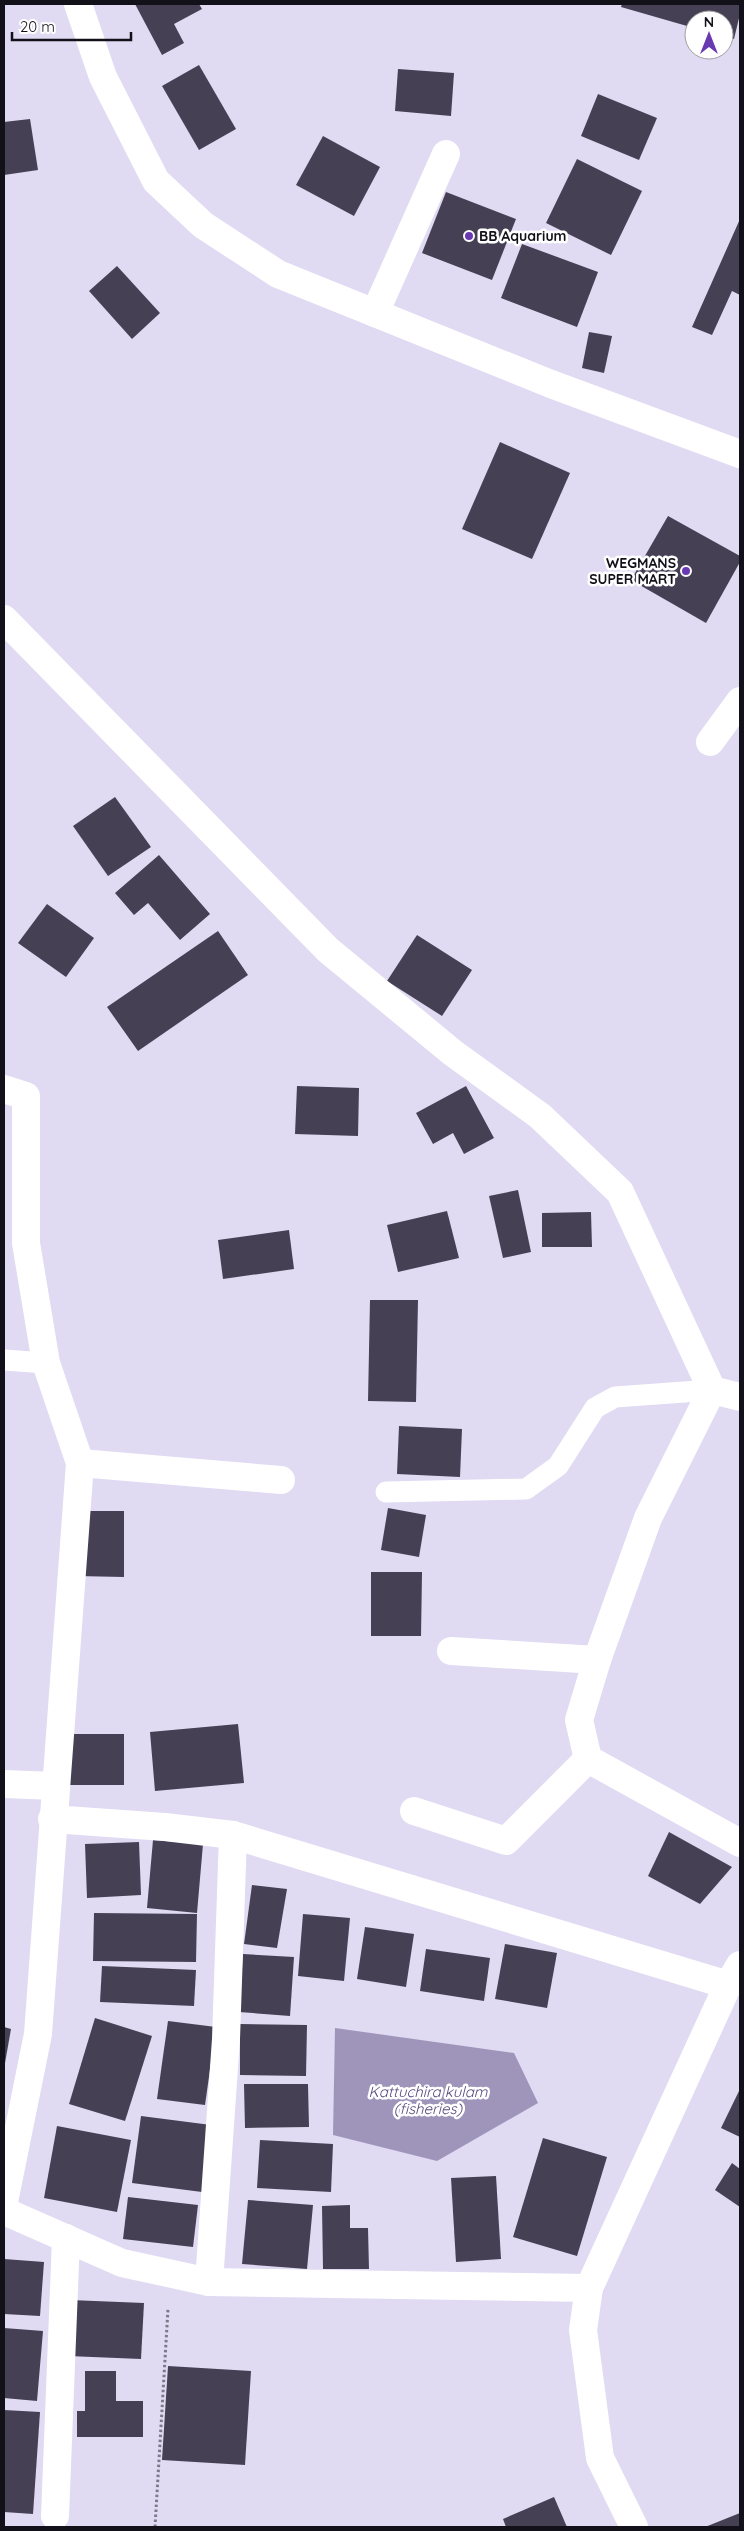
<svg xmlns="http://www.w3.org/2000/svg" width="744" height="2531" font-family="Quicksand,sans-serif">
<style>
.water{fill:#9f95bb}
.building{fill:#464054}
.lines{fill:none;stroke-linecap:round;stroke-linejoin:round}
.path{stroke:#7d7989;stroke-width:3;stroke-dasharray:2.5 2.5;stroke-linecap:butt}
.service{stroke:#fff;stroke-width:21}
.minor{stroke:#fff;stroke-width:28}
.secondary{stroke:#fff;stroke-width:28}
.poi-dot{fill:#6839b1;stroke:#fff;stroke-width:2}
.labels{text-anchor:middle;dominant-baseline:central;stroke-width:5;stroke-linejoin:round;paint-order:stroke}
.poi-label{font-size:14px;font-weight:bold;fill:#121018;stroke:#fff;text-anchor:start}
.water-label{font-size:15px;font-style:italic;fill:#5a4a7f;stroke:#fff}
</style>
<rect width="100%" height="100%" fill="#e0daf3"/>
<polygon class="water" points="335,2028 514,2053 538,2103 437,2161 333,2135"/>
<g class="building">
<polygon points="135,4 199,4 202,9 174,24 184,43 162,55"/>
<polygon points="622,4 740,4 740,14 734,39 724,36 724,20 694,20 694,28 621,7"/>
<polygon points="199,65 236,129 199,150 162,86"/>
<polygon points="398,69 454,73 451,116 395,111"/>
<polygon points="598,94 657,118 639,160 581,136"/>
<polygon points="30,119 38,170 4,175 4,122"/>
<polygon points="323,136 380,167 354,216 296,185"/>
<polygon points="577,159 642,191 611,255 546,223"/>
<polygon points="446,192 516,219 492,280 422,253"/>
<polygon points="740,219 740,295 732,291 712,335 692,327"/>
<polygon points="522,244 598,272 577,327 501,298"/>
<polygon points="117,266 160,313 132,339 89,291"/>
<polygon points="589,332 612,336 604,373 582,368"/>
<polygon points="500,442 570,473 532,559 462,529"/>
<polygon points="668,516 740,556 740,562 706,623 631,580"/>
<polygon points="115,797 151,847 108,876 73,826"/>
<polygon points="159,855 210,914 180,940 148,903 134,915 115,893"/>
<polygon points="47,904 94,938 66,977 18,943"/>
<polygon points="218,931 248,975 138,1051 107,1007"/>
<polygon points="417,935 472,970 442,1016 387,981"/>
<polygon points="297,1086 359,1088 358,1136 295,1134"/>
<polygon points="466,1086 494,1138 464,1154 453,1133 433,1144 416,1113"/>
<polygon points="518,1190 531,1252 503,1258 489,1196"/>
<polygon points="447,1211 459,1258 398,1272 387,1225"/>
<polygon points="591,1212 592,1247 542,1247 542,1213"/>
<polygon points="289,1230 294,1269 223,1279 218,1240"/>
<polygon points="370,1300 418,1300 416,1402 368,1401"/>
<polygon points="399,1426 462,1429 460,1477 397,1474"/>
<polygon points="388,1508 426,1515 419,1557 381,1550"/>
<polygon points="78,1511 124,1511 124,1577 76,1576"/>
<polygon points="371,1572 422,1572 421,1636 371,1636"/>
<polygon points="238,1724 244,1783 155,1791 150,1732"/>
<rect x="62" y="1734" width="62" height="51"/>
<polygon points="669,1832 732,1867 700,1904 648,1876"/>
<polygon points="153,1840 203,1844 197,1913 147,1908"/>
<polygon points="139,1842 141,1895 87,1898 85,1844"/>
<polygon points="252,1885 287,1889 277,1948 244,1944"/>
<polygon points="94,1913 197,1914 196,1962 93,1961"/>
<polygon points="303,1914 350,1918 344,1981 298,1976"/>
<polygon points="365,1927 414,1934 406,1987 357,1979"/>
<polygon points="505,1944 557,1953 547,2008 495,1999"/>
<polygon points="426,1949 490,1958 484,2001 420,1991"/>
<polygon points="243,1954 294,1957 290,2016 239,2012"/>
<polygon points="102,1966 196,1970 194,2006 100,2002"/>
<polygon points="95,2018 152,2036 125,2121 69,2104"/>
<polygon points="168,2021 216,2027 205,2105 157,2099"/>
<polygon points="240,2024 307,2025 306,2076 240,2075"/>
<polygon points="4,2027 11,2029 5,2063 4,2063"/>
<polygon points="244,2084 308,2084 309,2127 245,2128"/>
<polygon points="740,2089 740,2137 721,2128"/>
<polygon points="141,2116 211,2125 202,2192 132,2183"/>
<polygon points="57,2126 131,2140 117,2212 44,2198"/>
<polygon points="543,2138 607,2157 577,2256 513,2237"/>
<polygon points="260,2140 333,2144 331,2192 257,2188"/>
<polygon points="732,2163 740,2169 740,2207 715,2190"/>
<polygon points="496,2176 501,2259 456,2262 451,2178"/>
<polygon points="128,2197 198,2205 193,2247 123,2239"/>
<polygon points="248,2200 313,2205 307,2269 242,2264"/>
<polygon points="350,2205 350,2228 368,2228 369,2269 323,2269 322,2206"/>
<polygon points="4,2259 44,2262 40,2316 4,2314"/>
<polygon points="70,2300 144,2303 141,2359 68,2356"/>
<polygon points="4,2328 43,2331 37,2401 4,2398"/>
<polygon points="168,2366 251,2371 245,2465 162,2460"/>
<polygon points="85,2371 116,2371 116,2401 143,2401 143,2437 77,2437 77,2411 85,2411"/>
<polygon points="4,2410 40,2412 33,2514 4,2512"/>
<polygon points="554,2497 567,2527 506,2527 503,2519"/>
<polygon points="740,2513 740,2527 705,2527"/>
</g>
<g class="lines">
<polyline class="path" points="155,2527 168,2309"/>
<g class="service">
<polyline points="4,1360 46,1363"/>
<polyline points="386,1492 526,1489 558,1466 595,1408 615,1397 712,1390"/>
</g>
<g class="minor">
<polyline points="375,313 446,154"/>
<polyline points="4,619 328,950 453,1053 540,1116 620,1192 712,1390 740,1397"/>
<polyline points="710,742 740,701"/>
<polyline points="4,1089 26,1096 26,1243 46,1363 80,1463 38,2034 4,2202"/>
<polyline points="712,1390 648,1518 597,1660 579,1720 588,1759 740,1843"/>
<polyline points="80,1463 281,1480"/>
<polyline points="451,1651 597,1660"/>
<polyline points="4,1784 55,1786"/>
<polyline points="414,1811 506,1841 588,1759"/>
<polyline points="52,1819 165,1827 233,1835 728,1985"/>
<polyline points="4,2211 122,2263 209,2282 589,2288"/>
<polyline points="209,2282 226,2039 233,1835"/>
<polyline points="55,2516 66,2238"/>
</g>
<g class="secondary">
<polyline points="78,4 103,77 156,181 203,225 278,274 551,384 740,454"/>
<polyline points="634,2527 600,2458 583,2330 589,2288 728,1985 740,1965"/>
</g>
</g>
<g class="poi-dot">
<circle cx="469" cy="236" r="5"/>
<circle cx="686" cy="571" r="5"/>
</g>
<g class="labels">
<g class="poi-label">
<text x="479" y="236">BB Aquarium</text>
<text x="676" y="563" text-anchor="end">WEGMANS<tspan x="676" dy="16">SUPER MART</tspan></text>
</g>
<g class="water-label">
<text x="428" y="2091">Kattuchira kulam<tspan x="428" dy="17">(fisheries)</tspan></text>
</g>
</g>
<rect width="744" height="2531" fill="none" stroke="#121018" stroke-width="10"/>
<g transform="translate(709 35)"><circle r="24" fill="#ffffff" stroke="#a09fa3"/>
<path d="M0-4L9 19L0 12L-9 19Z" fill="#6839b1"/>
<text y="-8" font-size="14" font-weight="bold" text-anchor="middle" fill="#121018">N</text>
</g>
<path d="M12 32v8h119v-8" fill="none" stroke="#121018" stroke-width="2.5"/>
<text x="20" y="32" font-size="15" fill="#121018" stroke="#ffffff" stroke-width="4" paint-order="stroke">20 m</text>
</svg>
